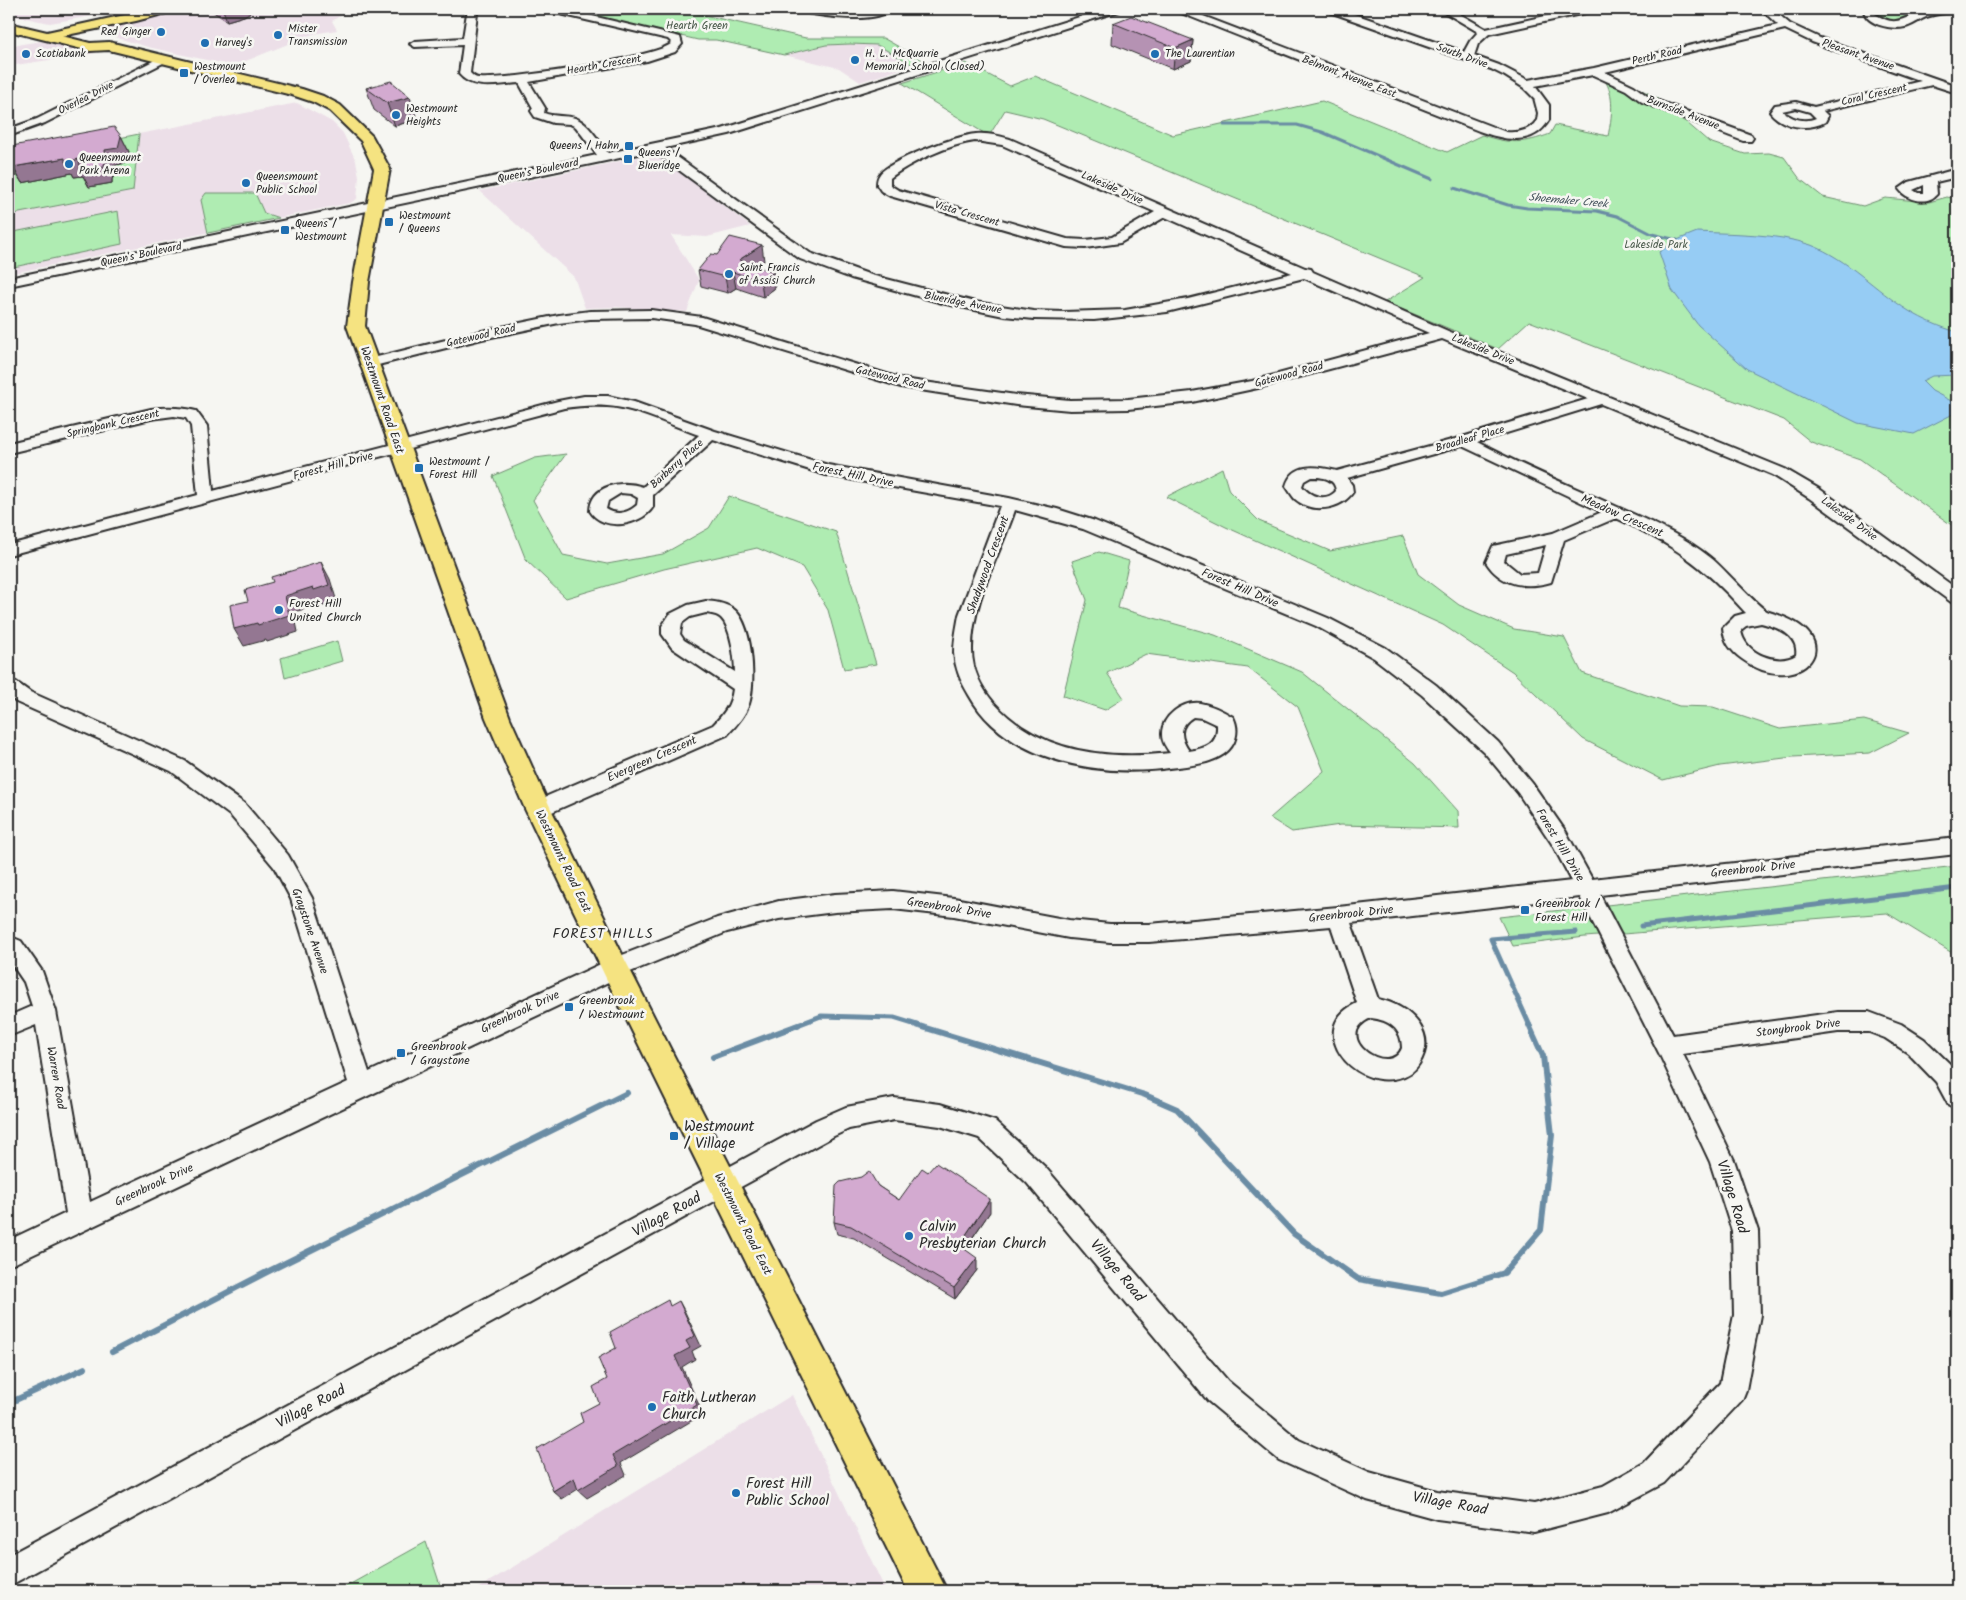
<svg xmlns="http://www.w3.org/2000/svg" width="1966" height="1600" font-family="Kalam,sans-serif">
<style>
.built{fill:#ecdfe8}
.green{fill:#afecb2;stroke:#6d8c6e}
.water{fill:#96ccf4;stroke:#6b8ca4}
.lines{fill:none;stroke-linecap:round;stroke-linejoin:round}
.stream-far2{stroke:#6b8ca4;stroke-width:3}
.stream-far1{stroke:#6b8ca4;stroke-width:5}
.stream{stroke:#6b8ca4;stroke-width:6}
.minor-casing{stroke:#2b2b2b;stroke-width:4}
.major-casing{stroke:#2b2b2b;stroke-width:4}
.minor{fill:#f6f6f2;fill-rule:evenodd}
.major{fill:#f5e381;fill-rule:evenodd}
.wall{fill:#b592b3;stroke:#2b2b2b}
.shaded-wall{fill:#947792;stroke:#2b2b2b}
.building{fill:#d3aad0;stroke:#2b2b2b}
.poi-dot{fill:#1f6fb2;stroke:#f6f6f2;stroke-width:2}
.labels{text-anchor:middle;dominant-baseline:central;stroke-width:5;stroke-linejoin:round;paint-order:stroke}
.far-park-label{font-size:11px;fill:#4c5b4d;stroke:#f6f6f2}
.far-poi-label{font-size:11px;fill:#2b2b2b;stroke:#f6f6f2;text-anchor:start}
.far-street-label{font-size:11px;fill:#2b2b2b;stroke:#f6f6f2}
.far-water-label{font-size:11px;font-style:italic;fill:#46535d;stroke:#f6f6f2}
.street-label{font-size:12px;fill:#2b2b2b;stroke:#f6f6f2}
.poi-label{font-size:12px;fill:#2b2b2b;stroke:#f6f6f2;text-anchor:start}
.neighbourhood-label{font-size:14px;letter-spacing:1px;fill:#2b2b2b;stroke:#f6f6f2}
.near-poi-label{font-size:15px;fill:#2b2b2b;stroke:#f6f6f2;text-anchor:start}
.near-street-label{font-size:15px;fill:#2b2b2b;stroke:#f6f6f2}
</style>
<rect width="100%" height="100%" fill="#f6f6f2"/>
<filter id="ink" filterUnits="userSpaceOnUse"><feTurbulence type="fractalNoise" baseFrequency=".02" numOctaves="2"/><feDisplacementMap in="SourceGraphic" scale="10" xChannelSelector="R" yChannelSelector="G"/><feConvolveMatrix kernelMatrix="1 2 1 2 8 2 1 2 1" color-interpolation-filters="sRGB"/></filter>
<g filter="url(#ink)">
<g class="built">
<polygon points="9,9 134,9 50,23 9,15"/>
<polygon points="186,9 357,9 343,14 332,21 337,30 313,34 233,66 148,47 104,34 105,29 112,26"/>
<polygon points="42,41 96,53 9,66 9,46"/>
<polygon points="850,44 877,45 913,65 860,82 839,68 784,55 826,45"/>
<polygon points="297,103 332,122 343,133 356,161 359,176 357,199 350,203 9,274 9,215 133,191 139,134"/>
<polygon points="653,154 660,157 750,226 707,237 671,235 699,280 687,312 616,307 585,308 574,277 480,191"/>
<polygon points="792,1395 886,1591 474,1591"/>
</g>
<g class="green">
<polygon points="565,9 677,9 806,38 883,38 926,62 913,65 877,45 850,44 826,45 784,55 716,40 698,40"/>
<polygon points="1876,9 1933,9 1893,23 1876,15 1874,12"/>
<path d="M966,63L1010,86L1035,76L1173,135L1322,101L1447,152L1482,135C1509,144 1524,144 1550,134L1555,125L1608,136C1612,117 1615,95 1604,79L1613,76L1658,98L1667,113L1686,122L1709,142L1745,154L1769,153L1784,157L1800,179L1823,197L1863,206L1885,198L1929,202L1947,197L1957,199V529L1860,459L1811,442L1784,420L1529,321L1498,349L1385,302L1425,277L1043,119L1005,110L989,136L902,83Z"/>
<polygon points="139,134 133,191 9,215 9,160"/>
<polygon points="206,193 255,193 264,213 279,218 208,233 201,200"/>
<polygon points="118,211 122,244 9,268 9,233"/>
<polygon points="566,454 533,500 563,555 607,564 663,554 709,528 729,496 836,532 876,664 844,669 828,610 802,567 757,548 664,569 566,598 526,560 493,476 535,458"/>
<polygon points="1222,468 1229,491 1259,521 1330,551 1403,536 1418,574 1459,605 1514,629 1564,637 1582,673 1679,706 1713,707 1780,729 1864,720 1909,733 1870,753 1793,757 1720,766 1663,780 1583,739 1513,672 1443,625 1226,527 1166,497"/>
<polygon points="1099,552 1129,561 1118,608 1215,635 1302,672 1415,763 1458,811 1459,828 1340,825 1292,832 1270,818 1324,771 1298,707 1248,668 1146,654 1107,673 1124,698 1105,710 1063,696 1087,600 1072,561"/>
<polygon points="337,641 342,661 285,678 281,658"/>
<polygon points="1957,866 1957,956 1887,913 1585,937 1513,946 1499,917"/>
<polygon points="426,1542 442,1591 338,1591"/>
</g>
<path class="water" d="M1697,232C1733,234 1777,233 1811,245C1848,259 1875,290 1909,311C1924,320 1940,327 1957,332V375L1932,376L1922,381L1932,391L1957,404V412L1914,434L1858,423L1747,369L1698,325L1672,290L1659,252L1677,240Z"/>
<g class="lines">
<g class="stream-far2">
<polyline points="1224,125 1297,125 1322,132 1432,179"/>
<polyline points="1454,188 1508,205 1527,208 1597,211 1617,216 1652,234 1677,240"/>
</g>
<g class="stream-far1">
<polyline points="1641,926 1957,888"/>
<polyline points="795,1026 821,1016 894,1018 920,1026"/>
<polyline points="1530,1026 1491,939 1576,932"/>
</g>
<g class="stream">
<polyline points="916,1025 1145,1095 1177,1109 1294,1234 1358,1279 1441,1293 1504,1273 1541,1230 1552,1135 1543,1056 1529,1025"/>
<polyline points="713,1057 798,1025"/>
<polyline points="112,1352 265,1273 627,1093"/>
<polyline points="9,1403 85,1368"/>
</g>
<g class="minor-casing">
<g id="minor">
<path d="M470,9H480L477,13L470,73C473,76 475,78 479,78C505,81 656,58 672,43L668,39L547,11L546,9H563L680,37L682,44L675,52L647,61L529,82L545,108L544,113C554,117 565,115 575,118C589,123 599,142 608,153L722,129L1105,9H1120L1119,11L729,134L665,148L810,253L871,275L975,302L1034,311L1064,312L1125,310L1188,299L1292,273L1165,217L1120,243L1085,248L1066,247L890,196L881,191L877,185C877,181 877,178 880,174C892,159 956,136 976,134C988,133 999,136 1010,139L1305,268L1311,269L1313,272L1448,331L1785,469L1821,490L1957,589V604L1951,602L1809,498L1773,475L1601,404L1477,442C1524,467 1574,487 1622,509C1653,523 1684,536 1711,558C1723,567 1759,609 1769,612C1858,637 1799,702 1742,659C1731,651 1724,642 1723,628L1735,616L1746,613L1744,611C1702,564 1672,544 1616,518L1564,540L1551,582C1526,589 1501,586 1486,562L1493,546L1553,533L1602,512L1462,446L1347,478L1352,485L1353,492C1341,510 1312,514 1295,499C1292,496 1289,490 1286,486C1293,462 1317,466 1337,471L1459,438L1588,399L1442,339L1258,388L1192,402L1128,409L1070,410L1016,405L901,387L695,324L651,318L590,319L559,323L482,339L370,367L365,366L363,363L365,360L482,331L559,315L590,311L651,310L702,317L903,379L1016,395L1070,400L1128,399L1192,392L1252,381L1429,333L1304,278L1167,312L1094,320L1034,319L1004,316L946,304L851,278L800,259L653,151L9,286V278L597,155L576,127L570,124L553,123L535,117L531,111L533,108L519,83C499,84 473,91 459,74L463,45L415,47L410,44L415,41L463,38L467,13ZM975,141L1002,145L1155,212L1112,237L1085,240L1067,239L898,190L890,185V178C910,162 951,144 975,141ZM1311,477C1323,477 1335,478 1336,491C1326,502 1310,497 1302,486L1304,481ZM1546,545L1538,573L1520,574L1504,561L1506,554ZM1761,623C1777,627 1799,635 1796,655C1778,667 1743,653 1741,630L1746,626Z"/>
<path d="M797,9L845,12L892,9C875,25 820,16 798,11Z"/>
<path d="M1171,9H1185L1506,132C1518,133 1530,131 1537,120L1538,113L1534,98L1524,88L1505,76L1491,69L1327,11L1326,9H1340L1464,52L1470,41L1478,32L1439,9H1451L1486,29L1577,9H1595L1590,12L1489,34L1478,44L1474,56L1499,65L1528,80L1594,68L1778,25L1761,9H1772L1790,24L1820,38L1957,86V93L1932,85L1823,111L1828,116L1825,122C1808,131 1783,128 1770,112L1775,105L1796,102L1814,107L1921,81L1812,42L1785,29L1605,72L1634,86L1650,98L1751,135L1753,138L1751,141H1743L1642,102L1626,90L1593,75L1535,86L1549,105V120C1533,147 1504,140 1479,131ZM1796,108L1810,112L1816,118C1804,123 1792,119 1782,111Z"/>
<path d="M1865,9H1876L1875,14C1893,25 1897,22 1915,14C1926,9 1942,8 1954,9L1953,11C1943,14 1931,14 1922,19C1916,22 1911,26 1905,27C1892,30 1867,25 1864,11Z"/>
<polygon points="163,56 168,59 167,61 45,123 9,136 9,129 37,119"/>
<path d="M1957,169V177L1936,182L1937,194C1927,206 1907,200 1899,189L1909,182ZM1924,185V193H1918L1913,190Z"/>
<path d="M584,396H608L634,402L715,431L828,465L1009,498L1057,509L1095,521L1328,618L1386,648L1436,685L1498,742L1532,783L1566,832L1592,879L1957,838V854L1600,895L1673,1035L1838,1012H1869L1901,1024L1924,1039L1952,1066L1957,1076V1109L1949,1106L1936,1082L1908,1053L1885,1038L1869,1032H1838L1683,1054L1734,1160L1758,1231L1760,1315L1746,1390L1742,1400L1664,1483L1608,1513L1534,1532L1437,1519L1367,1500L1279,1460L1208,1401L1027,1183L979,1138L940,1126L894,1120L849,1129L834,1136L9,1586V1555L816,1120L846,1107L894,1098L940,1104L995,1121L1045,1167L1228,1381L1299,1440L1369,1472L1437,1491L1534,1504L1603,1486L1644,1463L1720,1383L1734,1315L1732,1231L1710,1162L1659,1053L1580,897L1351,923L1378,999C1408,1005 1439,1032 1419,1064C1414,1072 1407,1076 1398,1078C1352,1090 1304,1027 1357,1003L1331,926L1149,942H1110L1069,938L954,916L893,909L835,912L779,919L727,932L623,975L9,1266V1240L66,1213L36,1025L9,1036V1016L32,1006L24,982L9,960V936L21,941L42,971L56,1011L90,1202L348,1082L291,899L274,867L231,816L171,771L16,702L9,696V680L16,682L30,692L185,761L245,804L288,855L312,898L369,1072L607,961L717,918L779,901L835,894L893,891L954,898L1069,920L1110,924H1149L1338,907L1572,881L1552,844L1518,793L1484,752L1422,695L1374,658L1316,626L1083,529L1015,510C1000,555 971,602 972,651C972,670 982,689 994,703C1039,753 1106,760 1170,753C1166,747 1162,742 1162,735C1161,716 1183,701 1200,703C1212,705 1223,711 1233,717C1240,730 1236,746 1224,754C1207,766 1181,766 1162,769C1094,776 1005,760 969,695C961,682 955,668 954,653C954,640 957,627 959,615L1000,506L826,475L713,440L653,495V507C641,526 603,532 590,511C591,484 623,480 643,487L699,435C673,426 634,407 607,406C592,405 578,406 564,408L9,555V545L198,495L191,426L186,418L174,416L151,419L9,453V443L151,409C167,407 180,407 196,411L207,426L213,491L558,401ZM621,493L631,494L638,498L637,505C628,513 617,516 606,509L608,501ZM1193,717L1202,718L1217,725C1218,745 1206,748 1189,751C1180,738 1178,726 1193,717ZM1371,1018C1389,1020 1402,1029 1402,1048C1390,1079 1329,1037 1371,1018Z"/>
<path d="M706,601C715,602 724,603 732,608C753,621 756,682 749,704C745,716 736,726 727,735L545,815L538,817L531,815L528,809L531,803L713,725C724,714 731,705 733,689L672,648L662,634V626L670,614L688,605ZM706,613C711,614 717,614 721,618C731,627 735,659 735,672L684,640L680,634L682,623L690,617Z"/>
</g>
</g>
<g class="major-casing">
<polygon id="major" points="152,9 171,9 170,12 136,21 62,36 90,43 109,42 302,89 323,96 340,105 372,136 390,169 369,282 365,326 510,718 551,809 625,960 947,1591 908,1591 605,976 525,809 486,718 347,326 353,282 374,169 361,141 330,111 313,102 292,95 109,50 90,51 9,31 9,23 47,32"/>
</g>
<use href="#minor" class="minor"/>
<use href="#major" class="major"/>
</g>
<g class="wall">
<polygon points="211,9 256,9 244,16 227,21 212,11"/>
<polygon points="1113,23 1193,40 1191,61 1173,69 1112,44"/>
<polygon points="366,88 417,119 395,126 374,110"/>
<polygon points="121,136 129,152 125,163 113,166 114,177 112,179 112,183 89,187 83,176 74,177 72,173 22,183 9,162 9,152"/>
<polygon points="717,255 764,261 756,266 773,272 775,288 763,297 736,288 728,293 701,286 698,270"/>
<polygon points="861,1177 878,1186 899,1200 990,1212 965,1249 977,1270 955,1299 854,1238 837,1234 834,1222"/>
</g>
<g class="shaded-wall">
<polygon points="228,9 256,9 244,16 227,21 223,10"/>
<polygon points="1193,40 1191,61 1173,69 1175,48"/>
<polygon points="410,97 417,119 395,126 387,103"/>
<polygon points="121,136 129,152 125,163 113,166 114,177 112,179 112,183 89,187 83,176 74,177 72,173 22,183 13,167 65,158 104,164 105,150"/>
<polygon points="762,245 764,261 744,275 739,260"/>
<polygon points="733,272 736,288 728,293 725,277"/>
<polygon points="773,272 775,288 763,297 761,281"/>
<polygon points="321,562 330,579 337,602 323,606 322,604 294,612 298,632 267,642 266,640 244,646 234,629 285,596"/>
<polygon points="990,1199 990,1212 959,1257 959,1245"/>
<polygon points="977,1258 977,1270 955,1299 954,1288"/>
<polygon points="679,1301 685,1312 701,1346 692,1351 695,1359 682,1367 703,1414 621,1463 626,1475 587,1498 578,1490 613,1455 675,1356"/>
<polygon points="574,1478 583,1486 562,1499 553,1491"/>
</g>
<g class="building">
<polygon points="1131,16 1193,40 1175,48 1113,23"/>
<polygon points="391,81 410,97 387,103 366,88"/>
<polygon points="114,127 121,136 118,148 105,150 106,162 104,164 104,167 81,171 79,159 65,162 65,158 13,167 9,161 9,152 12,146"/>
<polygon points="730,237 762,245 739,260 773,272 761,281 733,272 725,277 698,270 711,254 717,255"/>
<polygon points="321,562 329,585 314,590 313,587 285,596 289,615 258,625 257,623 234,629 230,605 248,601 245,590 273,582 271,577"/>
<polygon points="936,1163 990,1199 959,1245 977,1258 954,1288 851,1226 834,1222 836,1186 840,1182 861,1177 869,1171 878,1186 899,1200 922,1168 928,1172"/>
<polygon points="668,1300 670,1306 679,1301 695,1336 686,1341 690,1348 675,1356 697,1405 613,1455 618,1466 578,1490 574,1478 553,1491 537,1449 583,1422 580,1413 599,1403 593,1387 607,1379 598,1358 616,1348 610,1332"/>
</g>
</g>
<g class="poi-dot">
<circle cx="161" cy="32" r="5"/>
<circle cx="278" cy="35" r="5"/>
<circle cx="205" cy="43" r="5"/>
<circle cx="26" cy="54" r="5"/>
<circle cx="1155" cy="54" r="5"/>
<circle cx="855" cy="60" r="5"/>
<rect x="179" y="68" width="10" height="10" rx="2.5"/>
<circle cx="396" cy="115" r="5"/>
<rect x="624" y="141" width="10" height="10" rx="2.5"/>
<rect x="623" y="154" width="10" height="10" rx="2.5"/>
<circle cx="69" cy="164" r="5"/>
<circle cx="246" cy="183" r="5"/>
<rect x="384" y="217" width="10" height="10" rx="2.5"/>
<rect x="280" y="225" width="10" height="10" rx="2.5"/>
<circle cx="729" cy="274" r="5"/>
<rect x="414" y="463" width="10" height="10" rx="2.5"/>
<circle cx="279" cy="610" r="5"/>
<rect x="1520" y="905" width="10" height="10" rx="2.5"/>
<rect x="564" y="1002" width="10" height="10" rx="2.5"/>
<rect x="396" y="1048" width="10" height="10" rx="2.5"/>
<rect x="669" y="1131" width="10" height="10" rx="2.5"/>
<circle cx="909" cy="1236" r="5"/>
<circle cx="652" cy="1407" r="5"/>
<circle cx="736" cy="1493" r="5"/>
</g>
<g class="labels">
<g class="far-park-label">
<text x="697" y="26">Hearth Green</text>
<text x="1656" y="245">Lakeside Park</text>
</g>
<g class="far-poi-label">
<text x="288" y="29">Mister<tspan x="288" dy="13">Transmission</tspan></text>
<text x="151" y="32" text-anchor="end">Red Ginger</text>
<text x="215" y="43">Harvey's</text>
<text x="36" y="54">Scotiabank</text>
<text x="865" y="54">H. L. McQuarrie<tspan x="865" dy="13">Memorial School (Closed)</tspan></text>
<text x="1165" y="54">The Laurentian</text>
<text x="194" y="67">Westmount<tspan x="194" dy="13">/ Overlea</tspan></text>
<text x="406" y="109">Westmount<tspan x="406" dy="13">Heights</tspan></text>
<text x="619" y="146" text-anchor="end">Queens / Hahn</text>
<text x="638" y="153">Queens /<tspan x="638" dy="13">Blueridge</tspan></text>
<text x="79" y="158">Queensmount<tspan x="79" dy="13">Park Arena</tspan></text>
<text x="256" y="177">Queensmount<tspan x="256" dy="13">Public School</tspan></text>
<text x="399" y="216">Westmount<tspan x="399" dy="13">/ Queens</tspan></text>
<text x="295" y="224">Queens /<tspan x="295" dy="13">Westmount</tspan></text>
<text x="739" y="268">Saint Francis<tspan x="739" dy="13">of Assisi Church</tspan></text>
<text x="429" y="462">Westmount /<tspan x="429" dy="13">Forest Hill</tspan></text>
</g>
<g class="far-street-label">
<text transform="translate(1858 55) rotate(19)">Pleasant Avenue</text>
<text transform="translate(1462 56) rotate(20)">South Drive</text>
<text transform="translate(1657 56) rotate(-13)">Perth Road</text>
<text transform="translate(604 65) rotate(-10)">Hearth Crescent</text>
<text transform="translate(1349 77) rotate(21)">Belmont Avenue East</text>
<text transform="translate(1874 95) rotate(-13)">Coral Crescent</text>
<text transform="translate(86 98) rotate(-27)">Overlea Drive</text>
<text transform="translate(1683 113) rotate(21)">Burnside Avenue</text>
<text transform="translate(538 171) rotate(-12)">Queen's Boulevard</text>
<text transform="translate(1112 188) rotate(24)">Lakeside Drive</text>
<text transform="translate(967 214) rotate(16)">Vista Crescent</text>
<text transform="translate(141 255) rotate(-12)">Queen's Boulevard</text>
<text transform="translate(963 303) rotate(11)">Blueridge Avenue</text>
<text transform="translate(481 336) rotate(-13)">Gatewood Road</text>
<text transform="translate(1483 350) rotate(22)">Lakeside Drive</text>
<text transform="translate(1289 375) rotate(-15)">Gatewood Road</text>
<text transform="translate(890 378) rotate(14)">Gatewood Road</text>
<text transform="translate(113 424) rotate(-13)">Springbank Crescent</text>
<text transform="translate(1470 439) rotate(-16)">Broadleaf Place</text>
<text transform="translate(677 464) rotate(-42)">Barberry Place</text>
<text transform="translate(1849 519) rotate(36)">Lakeside Drive</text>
</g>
<g class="far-water-label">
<text transform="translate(1568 201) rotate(5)">Shoemaker Creek</text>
</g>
<g class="street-label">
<text transform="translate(382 400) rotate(71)">Westmount Road East</text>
<text transform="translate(333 466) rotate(-15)">Forest Hill Drive</text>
<text transform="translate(853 475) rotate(12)">Forest Hill Drive</text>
<text transform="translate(1622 516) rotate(24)">Meadow Crescent</text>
<text transform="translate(988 565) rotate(-70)">Shadywood Crescent</text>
<text transform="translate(1240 588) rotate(23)">Forest Hill Drive</text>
<text transform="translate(652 759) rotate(-24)">Evergreen Crescent</text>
<text transform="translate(1560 845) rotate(59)">Forest Hill Drive</text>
<text transform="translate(563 861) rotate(64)">Westmount Road East</text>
<text transform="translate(1753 869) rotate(-6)">Greenbrook Drive</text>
<text transform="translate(949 908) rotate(9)">Greenbrook Drive</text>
<text transform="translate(1351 914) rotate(-6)">Greenbrook Drive</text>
<text transform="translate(310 931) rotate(71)">Graystone Avenue</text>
<text transform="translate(520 1012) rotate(-25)">Greenbrook Drive</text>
<text transform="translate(1798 1028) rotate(-7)">Stonybrook Drive</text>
<text transform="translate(56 1078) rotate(80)">Warren Road</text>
<text transform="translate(154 1185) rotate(-25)">Greenbrook Drive</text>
<text transform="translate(743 1224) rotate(63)">Westmount Road East</text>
</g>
<g class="poi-label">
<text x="289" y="603">Forest Hill<tspan x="289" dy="14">United Church</tspan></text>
<text x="1535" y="903">Greenbrook /<tspan x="1535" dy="14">Forest Hill</tspan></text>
<text x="579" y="1000">Greenbrook<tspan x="579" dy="14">/ Westmount</tspan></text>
<text x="411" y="1046">Greenbrook<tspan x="411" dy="14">/ Graystone</tspan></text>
</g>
<g class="neighbourhood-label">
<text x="603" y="934">FOREST HILLS</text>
</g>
<g class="near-poi-label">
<text x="684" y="1127">Westmount<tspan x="684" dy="17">/ Village</tspan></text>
<text x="919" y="1227">Calvin<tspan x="919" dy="17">Presbyterian Church</tspan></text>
<text x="662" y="1398">Faith Lutheran<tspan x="662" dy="17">Church</tspan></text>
<text x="746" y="1484">Forest Hill<tspan x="746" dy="17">Public School</tspan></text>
</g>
<g class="near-street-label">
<text transform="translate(1732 1197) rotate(73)">Village Road</text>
<text transform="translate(667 1215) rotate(-29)">Village Road</text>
<text transform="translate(1117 1271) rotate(50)">Village Road</text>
<text transform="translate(311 1407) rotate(-28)">Village Road</text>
<text transform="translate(1450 1504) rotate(10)">Village Road</text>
</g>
</g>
<rect width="1966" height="1600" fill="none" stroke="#f6f6f2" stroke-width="30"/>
<rect x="15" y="15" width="1936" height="1570" fill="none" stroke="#2b2b2b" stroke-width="2" filter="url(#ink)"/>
</svg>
